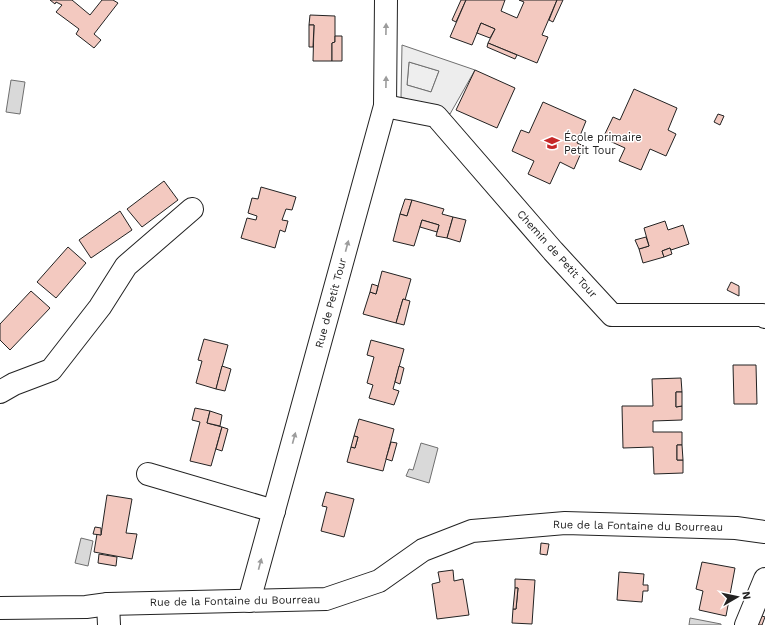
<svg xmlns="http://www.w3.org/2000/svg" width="765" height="625" font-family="'Work Sans',sans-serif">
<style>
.green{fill:#eee;stroke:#6f6f6f}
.parking{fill:#ededed;stroke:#6f6f6f;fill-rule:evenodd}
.water{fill:#d9d9d9;stroke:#6f6f6f}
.building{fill:#f3c9c0;stroke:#222}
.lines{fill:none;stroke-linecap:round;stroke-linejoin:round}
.minor-casing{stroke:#222;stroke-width:24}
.minor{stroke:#fff;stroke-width:22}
.oneway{fill:#9c9c9c}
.labels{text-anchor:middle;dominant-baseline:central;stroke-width:3;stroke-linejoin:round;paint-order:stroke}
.poi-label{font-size:11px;fill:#222;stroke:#fff;text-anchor:start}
.street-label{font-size:11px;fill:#222;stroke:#fff}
</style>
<rect width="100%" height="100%" fill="#fff"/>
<polygon class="green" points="409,62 439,71 431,92 407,85"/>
<path class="parking" d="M402,45L475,70L450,114L401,97ZM409,62L439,71L431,92L407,85Z"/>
<g class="water">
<polygon points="11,80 25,82 20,114 6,112"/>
<polygon points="421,443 438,448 429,483 406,476 409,469 413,470"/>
<polygon points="81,538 93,541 88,566 75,563"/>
<polygon points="690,618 721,624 721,625 689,625"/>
</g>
<g class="building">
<polygon points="50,0 72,0 90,15 102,0 113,0 118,3 94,34 101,40 94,48 76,34 79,29 56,12 62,5 56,2 55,4"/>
<polygon points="461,0 466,0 456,22 452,20"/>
<polygon points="466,0 505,0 501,11 517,18 524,2 519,0 557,0 542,35 548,37 537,63 488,43 495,29 481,23 472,45 450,37"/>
<polygon points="557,0 563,0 553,22 549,20"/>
<polygon points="310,15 335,16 335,42 332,43 332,61 313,61 314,25 309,25"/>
<polygon points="481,23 495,29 490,38 477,33"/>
<polygon points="309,25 314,25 313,47 309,47"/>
<polygon points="335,36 342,36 342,61 332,61 332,43 335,42"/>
<polygon points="488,43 517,55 515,59 487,47"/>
<polygon points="475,70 515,88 497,128 456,110"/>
<polygon points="634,89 677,108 668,130 676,134 666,156 650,149 641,170 619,161 625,148 603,138 613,117 620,120"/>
<polygon points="543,102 586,121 577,143 584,146 574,169 560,162 550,184 528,174 534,161 512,151 521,130 529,133"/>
<polygon points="718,114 724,116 720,125 714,122"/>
<polygon points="164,181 178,200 142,227 127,209"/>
<polygon points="261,187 296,197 292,210 286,209 282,220 288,221 285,232 280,230 275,248 241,238 247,218 256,220 257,216 248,213 252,198 258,199"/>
<polygon points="405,199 412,200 407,216 400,214"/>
<polygon points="412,200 444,209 442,214 453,217 447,238 436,236 439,225 422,220 414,246 393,241 400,214 407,216"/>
<polygon points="120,211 132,230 91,258 79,240"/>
<polygon points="453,217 466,220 460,242 447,238"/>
<polygon points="422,220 439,225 437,232 420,227"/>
<polygon points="665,221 668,230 683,225 689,244 671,250 670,248 662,251 664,257 643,263 639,249 649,246 644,228"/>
<polygon points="646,237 649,246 639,249 635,240"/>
<polygon points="68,247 86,263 56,298 37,282"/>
<polygon points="670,248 672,254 664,257 662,251"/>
<polygon points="382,271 411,279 405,300 403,299 396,323 363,314 370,292 376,294"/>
<polygon points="731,282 739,286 739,296 727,290"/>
<polygon points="372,284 378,286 376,294 370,292"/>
<polygon points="31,291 50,308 10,350 0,340 0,324"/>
<polygon points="403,299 410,301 404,325 396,323"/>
<polygon points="204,339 228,345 216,389 196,383 202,361 198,360"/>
<polygon points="371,340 404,349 393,389 399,391 394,405 369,398 373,385 367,383 374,357 367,355"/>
<polygon points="733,365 756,365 757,404 734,404"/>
<polygon points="222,366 231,369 225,391 216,389"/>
<polygon points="399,366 404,368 400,384 395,382"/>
<polygon points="681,378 682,392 676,392 676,407 682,406 682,420 653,421 653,432 682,432 682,445 677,445 677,460 683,460 683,473 654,474 653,447 623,448 622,406 653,406 652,379"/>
<polygon points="676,392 682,392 682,406 676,407"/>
<polygon points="195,408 210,411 207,423 222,427 211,466 190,461 200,422 192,420"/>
<polygon points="210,411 222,415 220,426 207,423"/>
<polygon points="359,419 394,429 383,471 347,462 351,447 355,448 358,437 354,436"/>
<polygon points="222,427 228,429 222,451 216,449"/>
<polygon points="354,436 358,437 355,448 351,447"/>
<polygon points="391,442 397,443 392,461 386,459"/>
<polygon points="677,445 682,445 683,460 677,460"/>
<polygon points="326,492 354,499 344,537 321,531 327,507 322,506"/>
<polygon points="107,495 132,499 126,533 137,534 132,559 94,552 97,534 101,535"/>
<polygon points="95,527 101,528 101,535 93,534"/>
<polygon points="541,543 549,544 547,555 540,554"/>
<polygon points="99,554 117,557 116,566 98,563"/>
<polygon points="702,562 735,568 726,616 699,610 703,591 696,589"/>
<polygon points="453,570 454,581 463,579 469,615 437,619 432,584 440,582 438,572"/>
<polygon points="619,572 644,574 643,585 648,585 648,591 643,591 642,602 617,600"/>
<polygon points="515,579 535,580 532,624 512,623 513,609 516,609 518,588 515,588"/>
<polygon points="515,588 518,588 516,609 513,609"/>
<polygon points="759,615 765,617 762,625 755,625"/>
</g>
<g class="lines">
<g class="minor-casing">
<g id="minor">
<polyline points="385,106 436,116 553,251 612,315 763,315 765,317"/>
<polyline points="0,392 14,384 51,370 100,307 126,266 192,209"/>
<polyline points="148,474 274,511"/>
<polyline points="249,601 385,106 386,0"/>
<polyline points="108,604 109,625"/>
<polyline points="0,608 86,607 108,604 326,599 379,581 423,550 472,531 565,523 736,528 765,532"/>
<polyline points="746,625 765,579"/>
</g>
</g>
<use href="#minor" class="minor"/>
</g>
<defs><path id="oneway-solid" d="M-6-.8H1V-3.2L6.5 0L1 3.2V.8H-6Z"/></defs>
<g class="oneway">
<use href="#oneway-solid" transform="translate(386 29) rotate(-89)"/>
<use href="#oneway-solid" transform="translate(386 82) rotate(-89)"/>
<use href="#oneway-solid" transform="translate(347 246) rotate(-75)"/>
<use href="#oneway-solid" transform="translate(294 438) rotate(-75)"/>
<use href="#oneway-solid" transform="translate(260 564) rotate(-75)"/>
</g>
<defs>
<g id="school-bare" transform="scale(1.2)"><path d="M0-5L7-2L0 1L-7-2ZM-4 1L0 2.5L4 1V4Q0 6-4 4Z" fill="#c62828" stroke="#fff" stroke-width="2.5" paint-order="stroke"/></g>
</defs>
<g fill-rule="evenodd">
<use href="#school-bare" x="552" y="143"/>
</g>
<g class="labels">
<g class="poi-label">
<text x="564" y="137">École primaire<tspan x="564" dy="13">Petit Tour</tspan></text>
</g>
<g class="street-label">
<text transform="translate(557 254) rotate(48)">Chemin de Petit Tour</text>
<text transform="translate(331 303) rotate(-75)">Rue de Petit Tour</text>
<text transform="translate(638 526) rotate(1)">Rue de la Fontaine du Bourreau</text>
<text transform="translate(235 601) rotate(-1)">Rue de la Fontaine du Bourreau</text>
</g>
</g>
<g transform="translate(737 597) rotate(81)" stroke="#ffffff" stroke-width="3" paint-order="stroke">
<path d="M0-3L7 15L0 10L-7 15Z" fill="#222222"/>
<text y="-6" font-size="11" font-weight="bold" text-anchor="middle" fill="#222222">N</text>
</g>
</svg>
